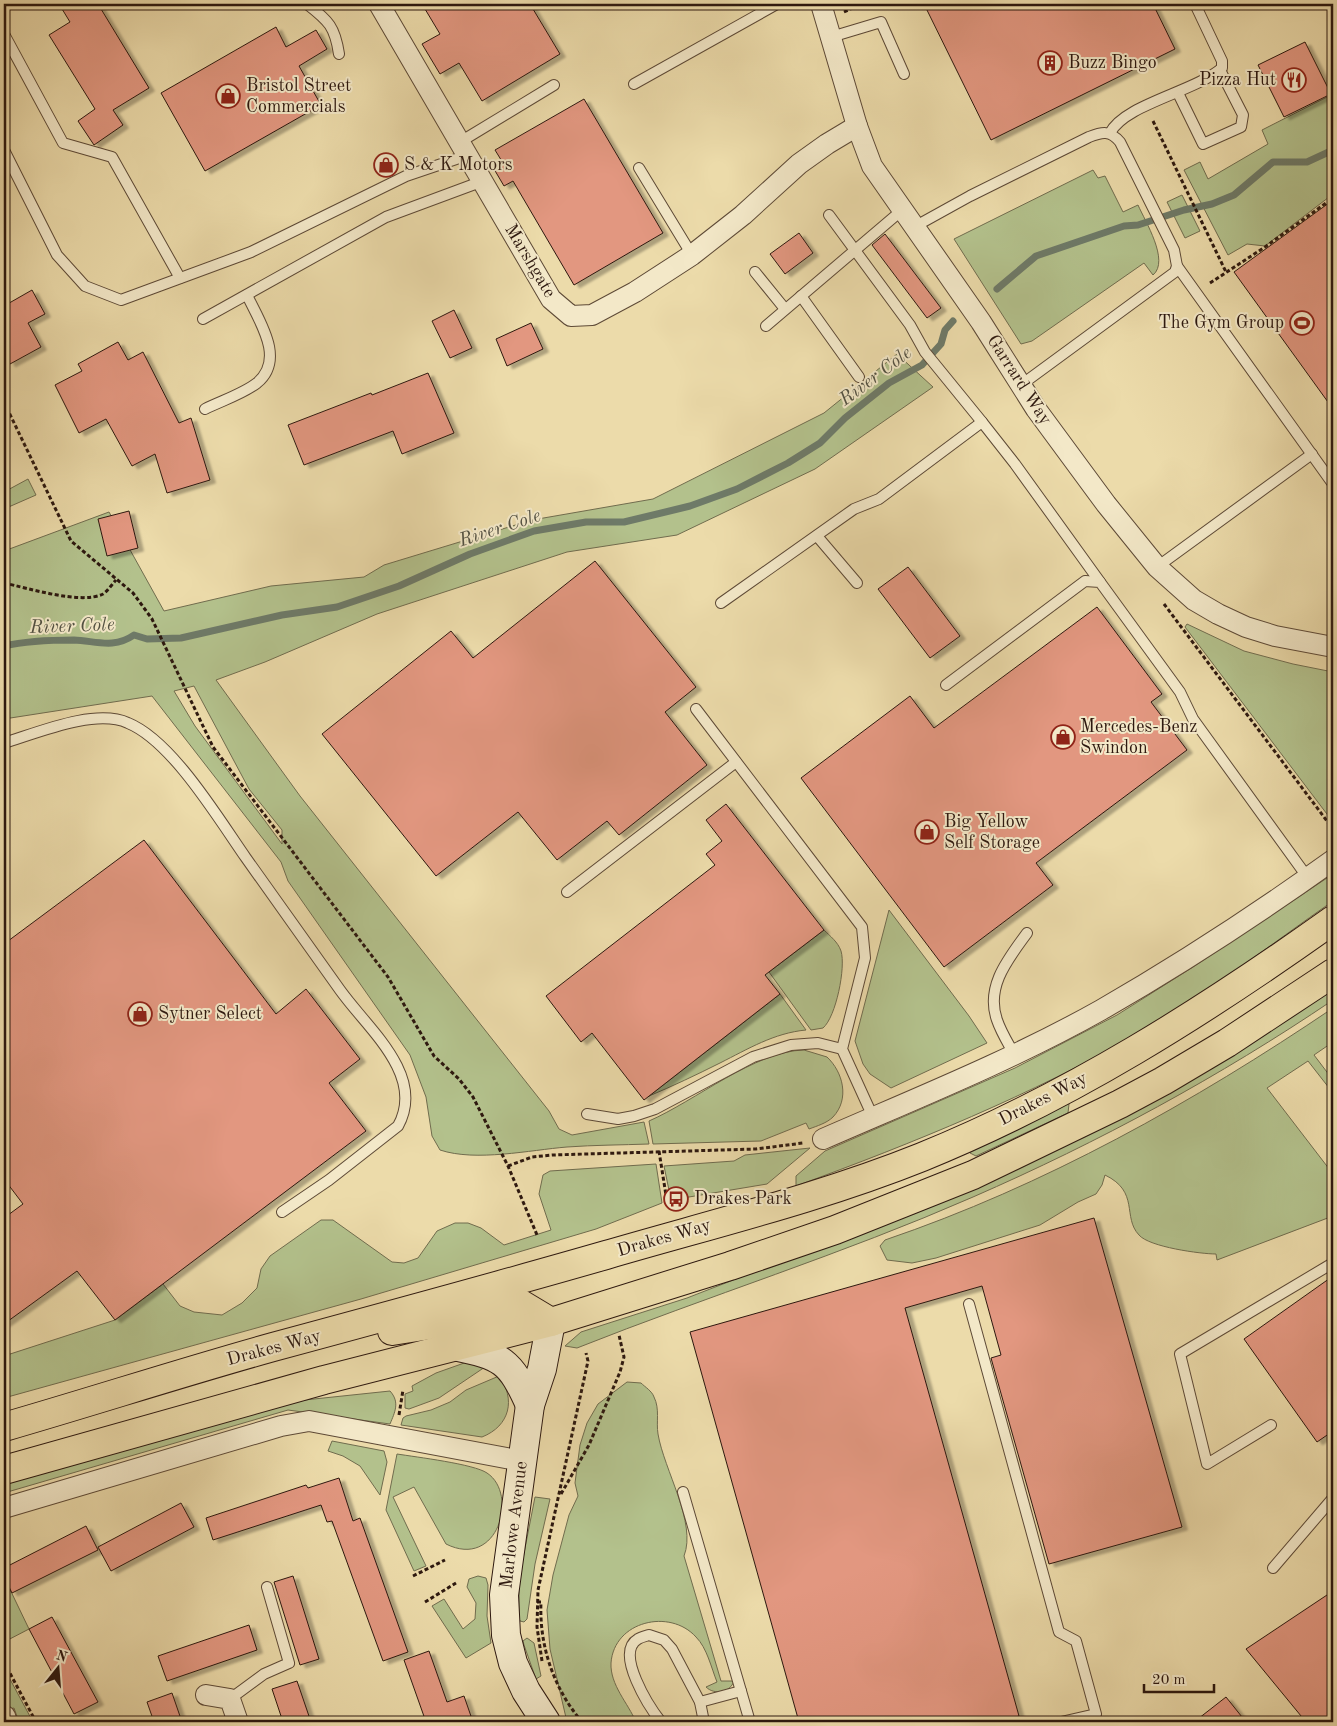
<svg xmlns="http://www.w3.org/2000/svg" width="1337" height="1726" font-family="'Old Standard TT',serif">
<style>
.green{fill:#b3c18c;stroke:#706c4e;fill-rule:evenodd}
.lines{fill:none;stroke-linecap:round;stroke-linejoin:round}
.stream{stroke:#6e7a68;stroke-width:7}
.building{fill:#e29780;stroke:#2d180f;filter:url(#shadow)}
.lane-casing{stroke:#5d4936;stroke-width:12}
.street-casing{stroke:#5d4936;stroke-width:22}
.secondary-casing{stroke:#2d180f;stroke-width:30}
.primary-casing{stroke:#2d180f;stroke-width:30}
.path{stroke:#2d180f;stroke-width:3;stroke-dasharray:4 2.5;stroke-linecap:butt}
.lane{stroke:#f3e8c8;stroke-width:10}
.street{stroke:#f3e8c8;stroke-width:20}
.secondary{stroke:#f3e8c8;stroke-width:28}
.primary{stroke:#ecdbaa;stroke-width:28}
.labels{text-anchor:middle;dominant-baseline:central;stroke-width:4;stroke-linejoin:round;paint-order:stroke}
.poi-label{font-size:18px;fill:#2d180f;stroke:#f3e8c8;text-anchor:start}
.street-label{font-size:18px;fill:#2d180f;stroke:#f3e8c8}
.water-label{font-size:19px;font-style:italic;fill:#535143;stroke:#f3e8c8}
</style>
<defs>
<filter id="shadow"><feDropShadow dx="5.5" dy="3" stdDeviation="1" flood-color="#0004"/></filter>
</defs>
<rect width="100%" height="100%" fill="#ecdbaa"/>
<filter id="stains"><feTurbulence type="fractalNoise" baseFrequency=".004" numOctaves="4"/><feColorMatrix values="0 0 0 0 .2 0 0 0 0 .09 0 0 0 0 .02 0 0 0 .5 -.17"/></filter>
<radialGradient id="worn" r=".72"><stop offset=".6" stop-color="#630" stop-opacity="0"/><stop offset="1" stop-color="#630" stop-opacity=".3"/></radialGradient>
<g class="green">
<polygon points="1333,94 1333,194 1265,246 1247,244 1228,255 1184,170 1200,162 1208,179 1268,144 1262,130"/>
<path d="M1093,170L1098,178L1105,176L1123,212L1138,205C1145,221 1170,261 1153,275L1144,263L1032,341L1021,344L954,239Z"/>
<polygon points="1182,195 1200,231 1185,238 1167,202"/>
<path d="M897,354L933,387L815,469L677,535L567,552L377,614L265,662L216,680L300,796L549,1111L559,1129L572,1135L644,1122L649,1144C622,1145 594,1145 567,1147C530,1150 476,1162 440,1150L432,1136L426,1097L410,1055L288,881L281,862L152,696L4,719V551L109,512L164,611L271,586L364,577L384,565L532,520L653,499L824,413ZM194,686L249,789L282,830V844L195,726L174,691Z"/>
<polygon points="28,479 36,495 4,509 4,492"/>
<polygon points="1187,624 1244,651 1293,664 1333,672 1333,822 1185,627"/>
<path d="M1333,874V901C1270,945 1207,994 1140,1033C1031,1095 914,1143 796,1186V1176L825,1151L1015,1068L1117,1015L1193,967Z"/>
<polygon points="889,910 969,1016 987,1043 891,1088 870,1074 863,1064 855,1041"/>
<path d="M824,930C830,936 838,942 841,951C846,967 836,1017 823,1028L811,1030L769,972Z"/>
<path d="M1333,988V1000C1219,1077 1099,1142 973,1197C843,1254 708,1296 577,1348L565,1346L581,1332L687,1298L759,1270Z"/>
<path d="M780,994L806,1030C774,1033 748,1049 720,1063C696,1075 673,1086 649,1096Z"/>
<path d="M1333,1008V1042L1314,1055L1333,1080V1093L1308,1061L1267,1088L1333,1174V1216L1217,1260L1216,1254C1201,1254 1149,1247 1139,1235C1122,1217 1140,1192 1105,1175L1102,1185L1096,1194L1078,1202L1040,1225L936,1258L912,1263L887,1260L880,1246L885,1240C1044,1186 1194,1102 1333,1008Z"/>
<path d="M804,1050L827,1057C843,1072 850,1099 833,1117C827,1123 817,1126 809,1129L806,1123L761,1141L653,1144L649,1121C695,1101 755,1051 804,1050Z"/>
<polygon points="1064,1102 1069,1104 1068,1113 976,1156 970,1153 970,1150"/>
<polygon points="810,1148 767,1184 671,1200 664,1166 734,1161 745,1155"/>
<polygon points="656,1164 662,1203 596,1229 361,1299 4,1398 4,1356 115,1320 163,1284 180,1306 194,1312 222,1315 242,1303 257,1288 261,1269 270,1256 321,1220 333,1220 392,1262 404,1263 418,1258 437,1231 455,1223 468,1223 481,1228 504,1245 551,1230 539,1194 543,1175 550,1171"/>
<polygon points="467,1362 485,1367 439,1398 409,1409 405,1408 405,1394 413,1391 412,1386 436,1373"/>
<path d="M499,1376C516,1399 510,1426 482,1437L401,1425L403,1418L406,1416L431,1410L450,1402L466,1390Z"/>
<path d="M627,1382L641,1383C645,1387 652,1391 654,1397C660,1409 656,1422 658,1434C664,1470 697,1523 684,1556L721,1681H734C730,1693 714,1695 706,1687L717,1682C711,1667 707,1648 696,1637C670,1608 614,1621 611,1663C610,1685 628,1703 636,1722H567L550,1649L547,1610L553,1575L569,1515L578,1496L575,1483L580,1445L587,1423L598,1404Z"/>
<path d="M390,1391C400,1402 395,1412 390,1424L288,1410L4,1493V1484L295,1401Z"/>
<polygon points="332,1441 384,1451 387,1462 380,1495 360,1466 343,1456 328,1451"/>
<path d="M397,1454C416,1457 474,1464 487,1473C519,1494 498,1570 446,1544L414,1487L393,1497L426,1566L414,1571L386,1510Z"/>
<polygon points="535,1497 550,1499 535,1564 527,1619 524,1622 520,1621 519,1618 519,1579"/>
<polygon points="478,1576 486,1578 488,1585 487,1616 491,1643 466,1658 432,1606 444,1599 463,1629 475,1619 476,1603 467,1587 469,1579"/>
<polygon points="4,1577 29,1629 4,1642"/>
<polygon points="527,1638 534,1643 541,1676 536,1679 524,1645 523,1641"/>
<polygon points="4,1668 33,1722 19,1722 14,1708 4,1710"/>
</g>
<g class="lines">
<g class="stream">
<polyline points="997,289 1036,256 1124,226 1138,225 1184,210 1212,204 1234,195 1273,162 1307,162 1333,150"/>
<path d="M4,646C26,641 51,640 74,640C96,641 114,649 134,635L147,639L181,638L282,615L337,607L399,586L470,554L534,531L586,522H624L690,506L737,489L788,463L820,443L845,418L889,383L922,365L941,344L945,330L953,321"/>
</g>
</g>
<g class="building">
<polygon points="59,4 98,4 149,88 113,110 123,125 94,145 78,121 95,109 49,35 70,22"/>
<polygon points="422,4 530,4 560,54 482,101 459,63 440,74 422,44 440,34"/>
<polygon points="924,4 1153,4 1175,49 991,140"/>
<polygon points="276,27 286,47 316,30 327,49 299,66 321,105 205,171 161,93"/>
<polygon points="1305,42 1331,94 1284,117 1258,65"/>
<polygon points="584,99 663,233 574,285 513,181 504,186 494,169 503,163 495,150"/>
<polygon points="1333,200 1333,409 1234,272"/>
<polygon points="799,233 813,253 785,274 770,254"/>
<polygon points="885,234 941,308 927,318 872,245"/>
<polygon points="32,290 45,314 28,323 41,347 10,364 4,353 4,306"/>
<polygon points="454,310 472,348 450,358 432,321"/>
<polygon points="531,323 543,349 507,366 496,339"/>
<polygon points="118,342 128,360 143,352 179,423 191,418 210,480 167,493 155,454 132,466 106,419 79,433 55,385 82,371 78,364"/>
<polygon points="428,373 454,433 402,454 393,431 304,465 288,425 371,393 372,395"/>
<polygon points="129,511 138,548 107,556 98,519"/>
<polygon points="595,561 696,687 665,712 707,765 619,835 607,821 557,860 518,812 436,876 322,734 451,631 473,658"/>
<polygon points="908,567 960,636 930,658 878,589"/>
<polygon points="1097,607 1162,694 1151,702 1187,750 1036,863 1053,885 944,967 801,778 910,696 934,728"/>
<polygon points="726,804 824,930 765,975 780,994 644,1100 592,1033 581,1042 546,996 715,865 706,854 722,841 706,820"/>
<polygon points="144,840 276,1014 306,989 360,1059 329,1083 366,1131 115,1320 77,1271 4,1324 4,1218 23,1204 4,1179 4,944"/>
<polygon points="1094,1218 1182,1527 1049,1564 991,1358 1001,1355 982,1286 905,1308 1019,1716 997,1722 799,1722 690,1332"/>
<polygon points="1333,1276 1333,1431 1317,1442 1244,1339"/>
<polygon points="339,1478 353,1521 360,1518 408,1652 383,1661 332,1521 327,1522 321,1505 213,1540 206,1518 306,1485 308,1488"/>
<polygon points="181,1503 194,1527 111,1571 98,1547"/>
<polygon points="86,1526 98,1550 12,1593 4,1577 4,1568"/>
<polygon points="293,1576 319,1659 300,1665 274,1582"/>
<polygon points="1333,1591 1333,1722 1306,1722 1246,1649"/>
<polygon points="52,1617 98,1702 74,1714 29,1629"/>
<polygon points="249,1625 257,1650 167,1681 158,1656"/>
<polygon points="429,1651 447,1702 464,1696 473,1722 426,1722 404,1660"/>
<polygon points="297,1681 311,1722 283,1722 272,1689"/>
<polygon points="172,1693 182,1722 154,1722 147,1702"/>
<polygon points="1226,1697 1246,1722 1194,1722"/>
</g>
<g class="lines">
<g class="lane-casing">
<g id="lane">
<path d="M307,4C329,21 335,27 339,54"/>
<polyline points="4,34 63,143 112,157 180,278"/>
<polyline points="831,37 881,22 904,74"/>
<polyline points="634,84 777,4"/>
<polyline points="1178,93 1203,144 1241,127 1243,115 1220,70"/>
<path d="M1110,133C1125,104 1194,92 1222,68V61L1195,4"/>
<polyline points="460,142 554,85"/>
<polyline points="4,150 57,255 85,286 121,300 251,252 406,176 468,155"/>
<polyline points="639,168 692,255"/>
<polyline points="829,215 910,325 925,352 982,422"/>
<path d="M914,227L970,196L1089,137C1102,132 1110,130 1120,142L1174,250L1177,266L1175,272L1021,385"/>
<polyline points="1177,266 1333,484"/>
<polyline points="755,272 785,309"/>
<polyline points="801,296 859,377"/>
<polyline points="203,319 386,217 483,181"/>
<polyline points="766,326 901,211"/>
<path d="M205,409C221,401 243,394 257,383C286,359 259,321 247,295"/>
<polyline points="817,536 857,583"/>
<polyline points="1157,567 1312,454"/>
<polyline points="721,603 854,509 879,499 982,422 1015,464 1100,582"/>
<polyline points="946,685 1085,581 1100,582 1180,692 1193,719 1308,878"/>
<polyline points="696,709 862,927 865,958 842,1049 873,1117"/>
<path d="M4,743C37,733 95,708 128,723C172,741 218,818 246,858C277,902 309,946 340,990C358,1015 383,1038 397,1066C407,1086 409,1106 398,1126L329,1180L282,1212"/>
<polyline points="567,892 736,762"/>
<path d="M1014,1054C1008,1043 1001,1032 997,1020C985,986 1009,958 1027,933"/>
<polyline points="587,1114 618,1119 634,1116 655,1109 753,1057 791,1045 818,1043 842,1049"/>
<polyline points="969,1304 1059,1632 1076,1641 1096,1714 1061,1722"/>
<polyline points="1271,1425 1207,1464 1180,1354 1333,1263"/>
<polyline points="683,1492 750,1722"/>
<polyline points="1273,1568 1333,1498"/>
<polyline points="230,1699 264,1674 289,1663 267,1587"/>
<polyline points="700,1702 741,1691"/>
<path d="M661,1722C650,1708 614,1653 638,1639C641,1637 646,1636 649,1635L664,1640L672,1649L700,1702L704,1722"/>
</g>
</g>
<g class="street-casing">
<g id="street">
<polyline points="379,4 551,299 571,316 592,315 635,292 692,255 743,215 799,164 827,144 857,126"/>
<polyline points="821,4 857,126 872,166 981,322 1036,409 1106,504 1157,567 1194,600 1218,614 1246,627 1275,636 1333,647"/>
<path d="M823,1139C917,1098 1012,1060 1101,1010C1181,964 1259,913 1333,860"/>
<polyline points="4,1508 281,1426 309,1421 522,1461"/>
<polyline points="206,1695 230,1699 238,1722"/>
<polyline points="5,1716 7,1722"/>
</g>
</g>
<g class="secondary-casing">
<g id="secondary">
<path d="M454,1346C502,1356 510,1360 530,1405"/>
<polyline points="546,1722 526,1691 513,1663 506,1635 504,1595 530,1405 542,1369 551,1322"/>
</g>
</g>
<g class="primary-casing">
<g id="primary">
<polyline points="392,1331 430,1325 521,1304 551,1322"/>
<path d="M4,1427C94,1401 183,1372 273,1347C384,1317 495,1287 606,1255C712,1224 820,1198 922,1157C1070,1097 1205,1011 1333,920"/>
<polyline points="4,1470 324,1380 551,1322 730,1266 835,1230 973,1175 1120,1104 1163,1081 1227,1043 1333,973"/>
</g>
</g>
<g class="path">
<polyline points="844,12 861,4"/>
<polyline points="1153,121 1226,272"/>
<polyline points="1210,283 1265,247 1333,198"/>
<polyline points="4,402 71,541 133,593 152,619 213,747 388,977 434,1056 459,1079 473,1097 508,1166 537,1235"/>
<path d="M4,583C28,588 81,605 103,594C108,591 112,584 116,580"/>
<polyline points="1164,604 1333,829"/>
<polyline points="659,1151 668,1208"/>
<polyline points="508,1166 532,1157 552,1155 756,1149 803,1143"/>
<polyline points="399,1415 403,1390"/>
<polyline points="561,1494 589,1445 620,1372 624,1357 619,1335"/>
<polyline points="413,1576 445,1560"/>
<polyline points="425,1602 456,1583"/>
<path d="M537,1602H541C539,1646 554,1689 582,1722"/>
<polyline points="542,1661 537,1627 538,1590 588,1361 586,1353"/>
<polyline points="4,1662 36,1722"/>
</g>
<use href="#lane" class="lane"/>
<use href="#street" class="street"/>
<use href="#secondary" class="secondary"/>
<use href="#primary" class="primary"/>
</g>
<defs>
<g id="building-ring" transform="scale(1.25)"><circle r="9.5" fill="#f3e8c8" stroke="#8f2418" stroke-width="1.5"/><path d="M-4-6H4V6H1V3H-1V6H-4ZM-2.5-4.3h1.7v1.8h-1.7ZM.8-4.3h1.7v1.8H.8ZM-2.5-1h1.7V.8h-1.7ZM.8-1h1.7V.8H.8Z" fill="#8f2418"/></g>
<g id="restaurant-ring" transform="scale(1.25)"><circle r="9.5" fill="#f3e8c8" stroke="#8f2418" stroke-width="1.5"/><path d="M-5-6h1v4h1v-4h1v4h1v-4h1v5L-1.5 .5V6h-2V.5L-5-1ZM5-6V6H3V1.5H1.5Q1.5-4 5-6Z" fill="#8f2418"/></g>
<g id="shop-ring" transform="scale(1.25)"><circle r="9.5" fill="#f3e8c8" stroke="#8f2418" stroke-width="1.5"/><path d="M-5-2.5h2.3a2.7 3.5 0 0 1 5.4 0H5L5.5 6h-11ZM-1.5-2.5h3a1.5 2.3 0 0 0-3 0Z" fill="#8f2418"/></g>
<g id="stadium-ring" transform="scale(1.25)"><circle r="9.5" fill="#f3e8c8" stroke="#8f2418" stroke-width="1.5"/><path d="M0-5a6.5 5 0 1 0 0 10a6.5 5 0 1 0 0-10ZM-3.5-1.8h7v3.6h-7Z" fill="#8f2418"/></g>
<g id="bus-ring" transform="scale(1.25)"><circle r="9.5" fill="#f3e8c8" stroke="#8f2418" stroke-width="1.5"/><path d="M-5-6H5V4H4V6H2V4H-2V6H-4V4H-5ZM-3.5-4V0h7V-4ZM-3.5 1.2v1.5H-2V1.2ZM2 1.2v1.5H3.5V1.2Z" fill="#8f2418"/></g>
</defs>
<g fill-rule="evenodd">
<use href="#building-ring" x="1050" y="63"/>
<use href="#restaurant-ring" x="1294" y="80"/>
<use href="#shop-ring" x="228" y="96"/>
<use href="#shop-ring" x="386" y="165"/>
<use href="#stadium-ring" x="1302" y="323"/>
<use href="#shop-ring" x="1063" y="737"/>
<use href="#shop-ring" x="927" y="832"/>
<use href="#shop-ring" x="140" y="1014"/>
<use href="#bus-ring" x="676" y="1199"/>
</g>
<g class="labels">
<g class="poi-label">
<text x="1068" y="63">Buzz Bingo</text>
<text x="1276" y="80" text-anchor="end">Pizza Hut</text>
<text x="246" y="86">Bristol Street<tspan x="246" dy="21">Commercials</tspan></text>
<text x="404" y="165">S &amp; K Motors</text>
<text x="1284" y="323" text-anchor="end">The Gym Group</text>
<text x="1080" y="727">Mercedes-Benz<tspan x="1080" dy="21">Swindon</tspan></text>
<text x="944" y="822">Big Yellow<tspan x="944" dy="21">Self Storage</tspan></text>
<text x="158" y="1014">Sytner Select</text>
<text x="694" y="1199">Drakes Park</text>
</g>
<g class="street-label">
<text transform="translate(530 261) rotate(59)">Marshgate</text>
<text transform="translate(1019 380) rotate(57)">Garrard Way</text>
<text transform="translate(1043 1099) rotate(-27)">Drakes Way</text>
<text transform="translate(664 1238) rotate(-16)">Drakes Way</text>
<text transform="translate(274 1348) rotate(-15)">Drakes Way</text>
<text transform="translate(514 1525) rotate(-83)">Marlowe Avenue</text>
</g>
<g class="water-label">
<text transform="translate(876 377) rotate(-37)">River Cole</text>
<text transform="translate(500 529) rotate(-18)">River Cole</text>
<text transform="translate(72 627) rotate(-2)">River Cole</text>
</g>
</g>
<rect width="1337" height="1726" fill="none" stroke="#ecdbaa" stroke-width="20"/>
<rect x="5" y="5" width="1327" height="1716" fill="none" stroke="#2d180f" stroke-width="2.5"/>
<rect x="10" y="10" width="1317" height="1706" fill="none" stroke="#2d180f"/>
<g transform="translate(58 1668) rotate(17)" stroke="#f3e8c8" stroke-width="4" paint-order="stroke">
<path d="M0-4L9 19L0 12L-9 19Z" fill="#2d180f"/>
<text y="-8" font-size="14" font-weight="bold" text-anchor="middle" fill="#2d180f">N</text>
</g>
<path d="M1144 1684v8h70v-8" fill="none" stroke="#2d180f" stroke-width="2.5"/>
<text x="1152" y="1684" font-size="15" fill="#2d180f" stroke="#f3e8c8" stroke-width="4" paint-order="stroke">20 m</text>
<rect width="100%" height="100%" filter="url(#stains)"/>
<rect width="100%" height="100%" fill="url(#worn)"/>
</svg>
